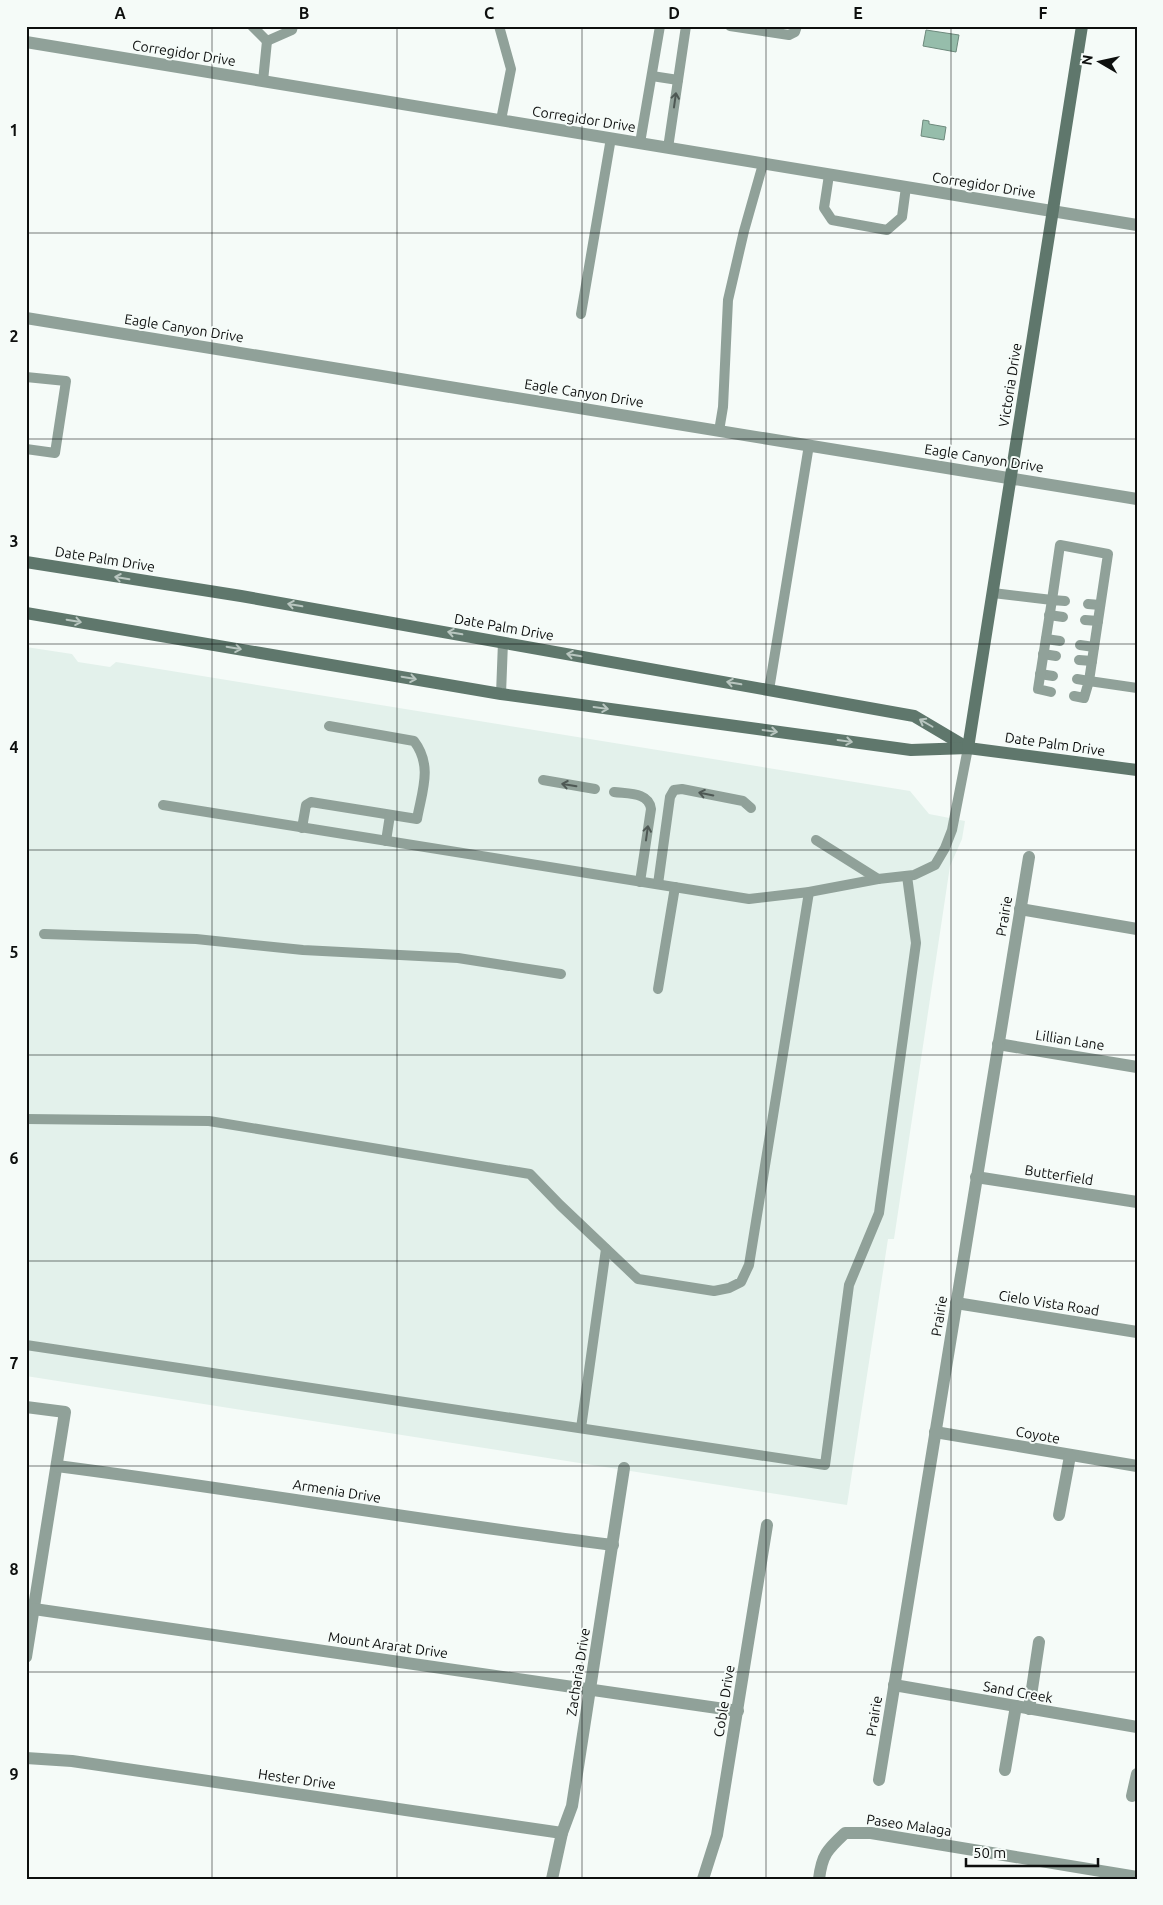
<svg xmlns="http://www.w3.org/2000/svg" width="1163" height="1905" font-family="Ubuntu,sans-serif">
<style>
.built{fill:#e3f1eb}
.water{fill:#96bdab;stroke:#6d897c}
.lines{fill:none;stroke-linecap:round;stroke-linejoin:round}
.lane{stroke:#90a199;stroke-width:10}
.street{stroke:#90a199;stroke-width:12}
.secondary{stroke:#5f776c;stroke-width:12}
.oneway{stroke:#4e5854}
.oneway2{stroke:#b9c6c0}
.grid{fill:none;stroke:#0d0f0e;stroke-width:1;stroke-opacity:0.55}
.labels{text-anchor:middle;dominant-baseline:central;stroke-width:4;stroke-linejoin:round;paint-order:stroke}
.street-label{font-size:14px;fill:#0d0f0e;stroke:#f5fbf8}
.neatline{fill:none;stroke:#0d0f0e;stroke-width:2}
.grid-label{font-size:16px;text-anchor:middle;font-weight:bold;fill:#0d0f0e}
</style>
<rect width="100%" height="100%" fill="#f5fbf8"/>
<polygon class="built" points="26,647 72,654 78,662 110,667 116,662 910,791 929,814 965,821 962,839 950,866 894,1239 888,1239 847,1505 26,1376"/>
<g class="water">
<polygon points="926,30 959,35 956,52 923,46"/>
<polygon points="923,120 929,121 929,124 946,127 944,140 921,136"/>
</g>
<g class="lines">
<g class="lane">
<polyline points="252,26 267,41"/>
<polyline points="499,26 511,69 501,120"/>
<polyline points="730,26 789,35 795,32 797,26"/>
<polyline points="267,41 292,30 293,26"/>
<polyline points="652,76 678,80"/>
<polyline points="263,81 267,41"/>
<polyline points="640,143 660,26"/>
<polyline points="668,148 686,26"/>
<polyline points="829,175 824,208 832,220 887,230 902,217 906,187"/>
<polyline points="581,314 611,138"/>
<polyline points="26,377 66,381 55,453 26,449"/>
<polyline points="719,431 723,407 728,300 744,231 763,164"/>
<polyline points="993,593 1052,600 1060,545 1108,554 1089,681 1137,688"/>
<polyline points="1088,604 1100,605"/>
<polyline points="1049,615 1063,617"/>
<polyline points="1085,620 1098,621"/>
<polyline points="1046,639 1060,641"/>
<polyline points="1080,645 1094,647"/>
<polyline points="1043,654 1056,656"/>
<polyline points="1079,660 1092,661"/>
<polyline points="1040,674 1053,676"/>
<polyline points="769,690 809,445"/>
<polyline points="1051,692 1038,689 1052,600 1065,601"/>
<polyline points="501,694 503,642"/>
<polyline points="1074,696 1084,698 1089,681 1077,679"/>
<polyline points="543,780 595,789"/>
<path d="M614,792C628,794 649,792 651,809L640,882"/>
<polyline points="163,805 749,899 809,892 878,879 914,875 935,865 945,848 952,830 968,748"/>
<path d="M302,828L306,805L311,802L417,819C422,791 433,766 414,741L329,726"/>
<polyline points="816,840 878,879"/>
<polyline points="386,841 390,815"/>
<polyline points="658,884 670,797 674,790 682,789 743,801 751,808"/>
<polyline points="44,934 196,939 303,950 458,958 561,974"/>
<polyline points="658,989 675,887"/>
<polyline points="26,1119 209,1121 530,1174 560,1205 638,1279 714,1291 729,1288 741,1282 749,1265 809,892"/>
<polyline points="26,1345 825,1465 849,1285 879,1213 916,943 907,876"/>
<polyline points="581,1428 606,1249"/>
</g>
<g class="street">
<polyline points="26,42 1137,225"/>
<polyline points="26,318 1137,499"/>
<polyline points="1020,909 1137,929"/>
<polyline points="998,1044 1137,1067"/>
<polyline points="976,1177 1137,1202"/>
<polyline points="956,1303 1137,1332"/>
<polyline points="26,1407 65,1412 26,1657"/>
<polyline points="935,1432 1137,1466"/>
<path d="M57,1466C243,1490 427,1522 613,1545"/>
<polyline points="1059,1515 1070,1456"/>
<polyline points="34,1609 738,1711"/>
<polyline points="894,1685 1137,1727"/>
<polyline points="1029,1709 1039,1642"/>
<polyline points="26,1758 72,1761 562,1833"/>
<polyline points="1005,1770 1016,1706"/>
<polyline points="879,1780 1029,857"/>
<polyline points="1132,1796 1137,1774"/>
<polyline points="552,1879 562,1833 572,1806 624,1468"/>
<polyline points="703,1879 717,1835 767,1525"/>
<path d="M819,1879C822,1854 828,1849 845,1833H871L1137,1877"/>
</g>
<g class="secondary">
<polyline points="26,562 241,596 914,716 968,748"/>
<polyline points="26,613 501,694 911,750 968,748 1137,770"/>
<polyline points="968,748 1082,26"/>
</g>
</g>
<defs><path id="oneway-shaft" d="M-6 0H5M1.5-3L5.5 0L1.5 3" fill="none" stroke-width="1.6" stroke-linecap="round" stroke-linejoin="round" transform="scale(1.25)"/></defs>
<g class="oneway">
<use href="#oneway-shaft" transform="translate(675 100) rotate(-82)"/>
<use href="#oneway-shaft" transform="translate(569 785) rotate(-171)"/>
<use href="#oneway-shaft" transform="translate(706 794) rotate(-169)"/>
<use href="#oneway-shaft" transform="translate(647 833) rotate(-82)"/>
</g>
<g class="oneway2">
<use href="#oneway-shaft" transform="translate(122 578) rotate(-171)"/>
<use href="#oneway-shaft" transform="translate(295 605) rotate(-170)"/>
<use href="#oneway-shaft" transform="translate(74 621) rotate(10)"/>
<use href="#oneway-shaft" transform="translate(455 633) rotate(-170)"/>
<use href="#oneway-shaft" transform="translate(234 648) rotate(10)"/>
<use href="#oneway-shaft" transform="translate(574 655) rotate(-170)"/>
<use href="#oneway-shaft" transform="translate(409 678) rotate(10)"/>
<use href="#oneway-shaft" transform="translate(734 683) rotate(-170)"/>
<use href="#oneway-shaft" transform="translate(601 708) rotate(8)"/>
<use href="#oneway-shaft" transform="translate(926 723) rotate(-150)"/>
<use href="#oneway-shaft" transform="translate(770 731) rotate(8)"/>
<use href="#oneway-shaft" transform="translate(845 741) rotate(8)"/>
</g>
<path class="grid" d="M212,26V1879M397,26V1879M582,26V1879M766,26V1879M951,26V1879M26,233H1137M26,439H1137M26,644H1137M26,850H1137M26,1055H1137M26,1261H1137M26,1466H1137M26,1672H1137"/>
<g class="labels">
<g class="street-label">
<text transform="translate(184 53) rotate(9)">Corregidor Drive</text>
<text transform="translate(584 119) rotate(9)">Corregidor Drive</text>
<text transform="translate(984 185) rotate(9)">Corregidor Drive</text>
<text transform="translate(184 328) rotate(9)">Eagle Canyon Drive</text>
<text transform="translate(1010 385) rotate(-81)">Victoria Drive</text>
<text transform="translate(584 393) rotate(9)">Eagle Canyon Drive</text>
<text transform="translate(984 458) rotate(9)">Eagle Canyon Drive</text>
<text transform="translate(105 559) rotate(9)">Date Palm Drive</text>
<text transform="translate(504 627) rotate(10)">Date Palm Drive</text>
<text transform="translate(1055 744) rotate(8)">Date Palm Drive</text>
<text transform="translate(1004 916) rotate(-80)">Prairie</text>
<text transform="translate(1070 1040) rotate(9)">Lillian Lane</text>
<text transform="translate(1059 1175) rotate(9)">Butterfield</text>
<text transform="translate(1049 1303) rotate(9)">Cielo Vista Road</text>
<text transform="translate(939 1316) rotate(-81)">Prairie</text>
<text transform="translate(1038 1435) rotate(10)">Coyote</text>
<text transform="translate(337 1491) rotate(9)">Armenia Drive</text>
<text transform="translate(388 1645) rotate(8)">Mount Ararat Drive</text>
<text transform="translate(578 1672) rotate(-81)">Zacharia Drive</text>
<text transform="translate(1018 1692) rotate(10)">Sand Creek</text>
<text transform="translate(724 1701) rotate(-81)">Coble Drive</text>
<text transform="translate(874 1716) rotate(-81)">Prairie</text>
<text transform="translate(297 1779) rotate(8)">Hester Drive</text>
<text transform="translate(909 1825) rotate(8)">Paseo Malaga</text>
</g>
</g>
<rect width="1163" height="1905" fill="none" stroke="#f5fbf8" stroke-width="55"/>
<g transform="translate(1100 62) rotate(279)" stroke="#f5fbf8" stroke-width="4" paint-order="stroke">
<path d="M0-4L9 19L0 12L-9 19Z" fill="#0d0f0e"/>
<text y="-8" font-size="14" font-weight="bold" text-anchor="middle" fill="#0d0f0e">N</text>
</g>
<path d="M966 1858v8h132v-8" fill="none" stroke="#0d0f0e" stroke-width="2.5"/>
<text x="973" y="1858" font-size="15" fill="#0d0f0e" stroke="#f5fbf8" stroke-width="4" paint-order="stroke">50 m</text>
<rect x="28" y="28" width="1108" height="1850" class="neatline"/>
<g class="grid-label">
<text x="120" y="19">A</text>
<text x="304" y="19">B</text>
<text x="489" y="19">C</text>
<text x="674" y="19">D</text>
<text x="858" y="19">E</text>
<text x="1043" y="19">F</text>
<text x="14" y="136">1</text>
<text x="14" y="342">2</text>
<text x="14" y="547">3</text>
<text x="14" y="753">4</text>
<text x="14" y="958">5</text>
<text x="14" y="1164">6</text>
<text x="14" y="1369">7</text>
<text x="14" y="1575">8</text>
<text x="14" y="1780">9</text>
</g>
</svg>
